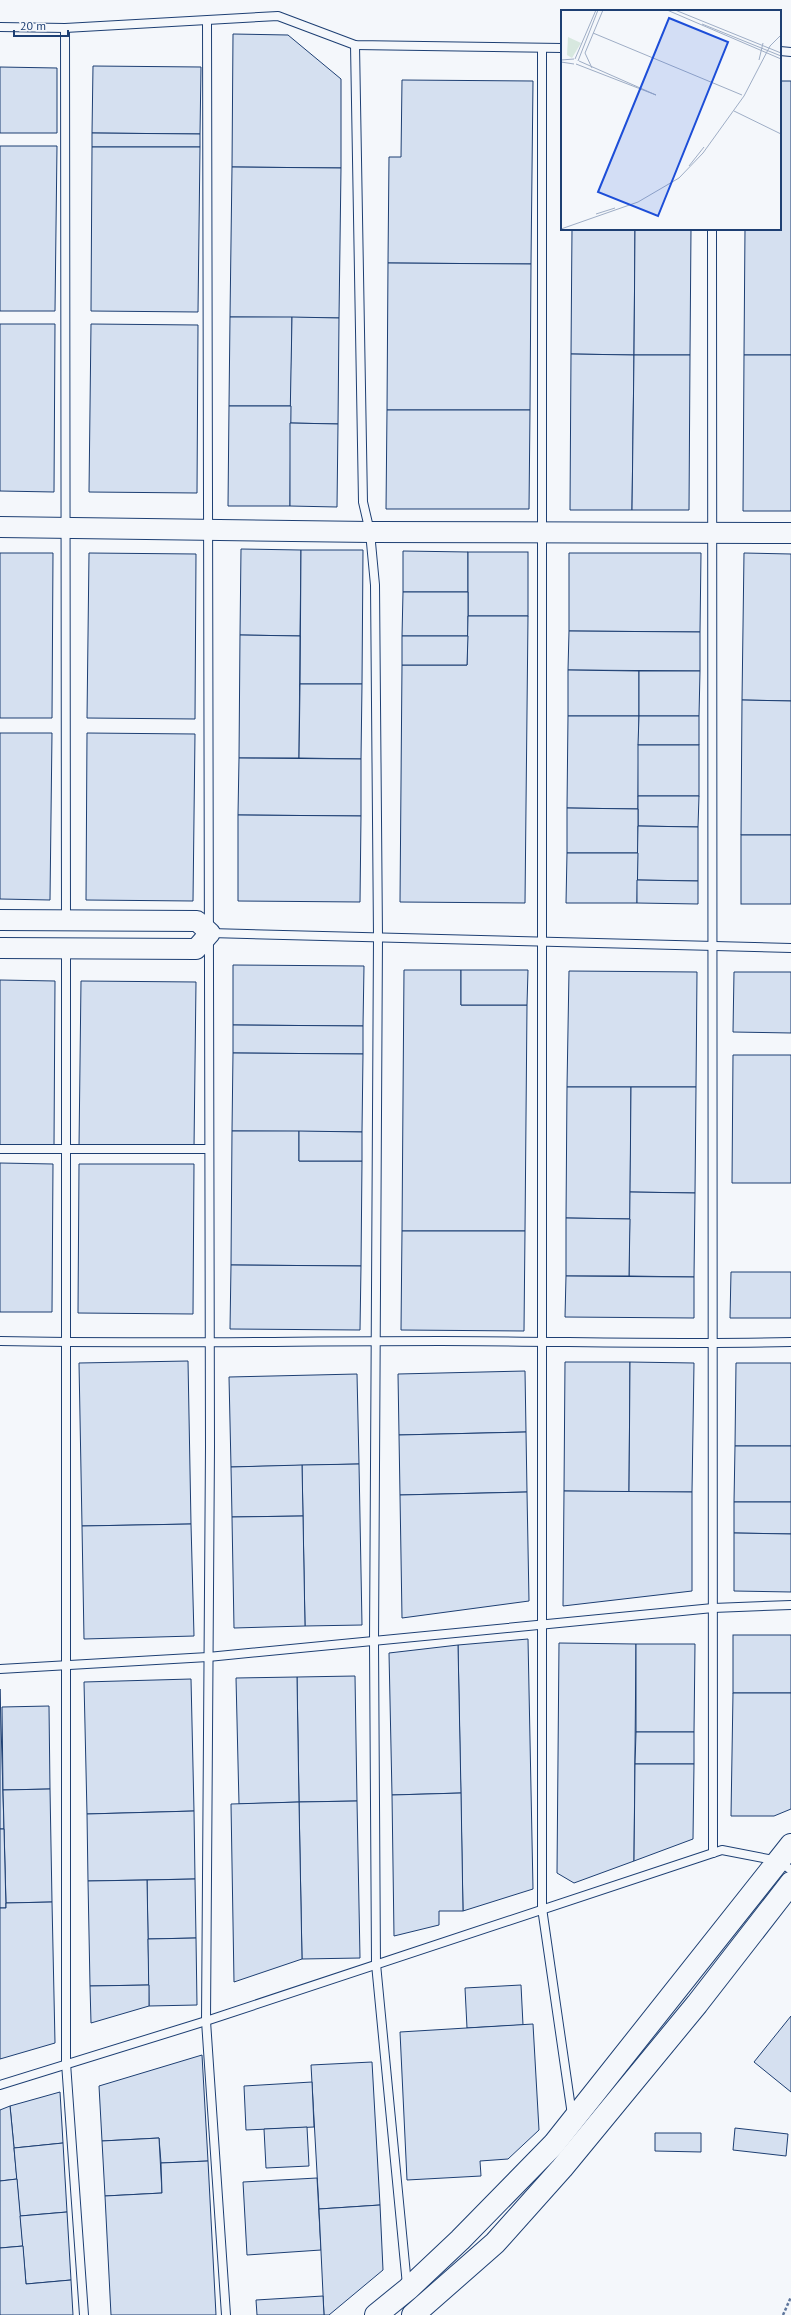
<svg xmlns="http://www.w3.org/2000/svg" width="791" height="2315" font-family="'PT Sans',sans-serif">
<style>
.building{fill:#d5e0f0;stroke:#1d3f73}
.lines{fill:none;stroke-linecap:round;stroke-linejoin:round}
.service-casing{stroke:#1d3f73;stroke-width:10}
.tertiary-casing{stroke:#1d3f73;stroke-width:22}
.primary-casing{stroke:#1d3f73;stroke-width:24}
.path{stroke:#5e769c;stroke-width:2.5;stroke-dasharray:3 2;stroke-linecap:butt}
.service{stroke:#f4f7fb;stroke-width:8}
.tertiary{stroke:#f4f7fb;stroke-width:20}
.primary{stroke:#f4f7fb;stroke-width:22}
.inset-road{fill:none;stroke:#9eadc5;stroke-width:1}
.view{fill:#1d4ed8;fill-opacity:0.15;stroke:#1d4ed8;stroke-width:2}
.inset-edge{fill:none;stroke:#1d3f73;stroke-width:2}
</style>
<rect width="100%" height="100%" fill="#f4f7fb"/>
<g class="building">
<polygon points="233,34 288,35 341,79 341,168 232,167"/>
<polygon points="93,66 201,67 200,134 92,133"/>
<polygon points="0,67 57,68 57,133 0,133"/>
<polygon points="402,80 533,81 531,264 388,263 389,157 401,157"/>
<polygon points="780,81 791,81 791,355 744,355 745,229 780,229"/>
<polygon points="92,133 200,134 200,147 92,147"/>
<polygon points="0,146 57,146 55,311 0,311"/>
<polygon points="92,147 200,147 198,312 91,311"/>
<polygon points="232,167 341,168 339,318 230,317"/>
<polygon points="572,229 635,229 634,355 571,354"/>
<polygon points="635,229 691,229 690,355 634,355"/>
<polygon points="388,263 531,264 530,410 387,410"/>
<polygon points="230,317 292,317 291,406 229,406"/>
<polygon points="292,317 339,318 338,424 290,423"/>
<polygon points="0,324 55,324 54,492 0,491"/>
<polygon points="91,324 198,325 197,493 89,492"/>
<polygon points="571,354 634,355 632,510 570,510"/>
<polygon points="634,355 690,355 689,510 632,510"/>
<polygon points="744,355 791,355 791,511 743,511"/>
<polygon points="229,406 291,406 290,506 228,506"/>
<polygon points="387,410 530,410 529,509 386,509"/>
<polygon points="290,423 338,424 337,507 290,506"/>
<polygon points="241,549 301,550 300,636 240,635"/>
<polygon points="301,550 363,550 362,684 300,684"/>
<polygon points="403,551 468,552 468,592 403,592"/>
<rect x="468" y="552" width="60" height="64"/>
<polygon points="0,553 53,553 52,718 0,718"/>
<polygon points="89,553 196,554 195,719 87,718"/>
<polygon points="569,553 701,553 700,632 569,631"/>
<polygon points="744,553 791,554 791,701 742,700"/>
<polygon points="403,592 468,592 468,636 402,636"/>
<polygon points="468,616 528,616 525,903 400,902 402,665 467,665"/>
<polygon points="569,631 700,632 700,671 568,670"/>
<polygon points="240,635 300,636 299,758 239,758"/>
<polygon points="402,636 468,636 467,665 402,665"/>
<polygon points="568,670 639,671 639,716 568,716"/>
<polygon points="639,671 700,671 699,716 639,716"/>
<polygon points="300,684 362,684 361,759 299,758"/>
<polygon points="742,700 791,701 791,835 741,835"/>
<polygon points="568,716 639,716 638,809 567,808"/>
<polygon points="639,716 699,716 699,745 638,745"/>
<polygon points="0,733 52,733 50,900 0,899"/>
<polygon points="87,733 195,734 193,901 86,900"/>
<rect x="638" y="745" width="61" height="51"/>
<polygon points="239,758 361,759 361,816 238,815"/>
<polygon points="638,796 699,796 698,827 638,826"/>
<polygon points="567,808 638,809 638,853 567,853"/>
<polygon points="238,815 361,816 360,902 238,901"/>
<polygon points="638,826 698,827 698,881 637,880"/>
<rect x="741" y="835" width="50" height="69"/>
<polygon points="567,853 638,853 637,903 566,903"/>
<polygon points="637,880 698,881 698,904 637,903"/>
<polygon points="233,965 364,966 363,1026 233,1025"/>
<polygon points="404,970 461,970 461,1005 527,1005 525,1231 402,1231"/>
<polygon points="461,970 528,970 527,1005 461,1005"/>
<polygon points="569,971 697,972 696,1087 567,1087"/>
<polygon points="734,972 791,972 791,1033 733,1032"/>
<polygon points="0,980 55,981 54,1147 0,1146"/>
<polygon points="81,981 196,982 194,1148 79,1147"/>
<polygon points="233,1025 363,1026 363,1054 233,1053"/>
<polygon points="233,1053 363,1054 362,1132 232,1131"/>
<polygon points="733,1055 791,1055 791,1183 732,1183"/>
<polygon points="567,1087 631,1087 630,1219 566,1218"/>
<polygon points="631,1087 696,1087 695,1193 630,1192"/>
<polygon points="232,1131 299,1131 299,1161 362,1161 361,1266 231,1265"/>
<polygon points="299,1131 362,1132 362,1161 299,1161"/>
<polygon points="0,1163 53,1164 52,1312 0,1312"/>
<polygon points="79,1164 194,1164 193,1314 78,1313"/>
<polygon points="630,1192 695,1193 694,1277 629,1276"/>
<polygon points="566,1218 630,1219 629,1276 566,1276"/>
<polygon points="402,1231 525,1231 524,1331 401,1330"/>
<polygon points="231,1265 361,1266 360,1330 230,1329"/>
<polygon points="731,1272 791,1272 791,1318 730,1318"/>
<polygon points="566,1276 694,1277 694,1318 565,1317"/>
<polygon points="188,1361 191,1524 82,1526 79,1363"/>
<polygon points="565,1362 630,1362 629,1492 564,1491"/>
<polygon points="630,1362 694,1363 692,1492 629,1492"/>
<polygon points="736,1363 791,1363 791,1446 735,1446"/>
<polygon points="525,1371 526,1432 399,1435 398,1374"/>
<polygon points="357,1374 359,1464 231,1467 229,1377"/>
<polygon points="526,1432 527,1492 400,1495 399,1435"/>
<polygon points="735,1446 791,1446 791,1502 734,1502"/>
<polygon points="359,1464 362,1625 305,1626 302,1465"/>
<polygon points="302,1465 303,1516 232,1517 231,1467"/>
<polygon points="564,1491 692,1492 692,1591 563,1606"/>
<polygon points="527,1492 529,1601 402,1618 400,1495"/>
<polygon points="734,1502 791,1502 791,1534 734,1533"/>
<polygon points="303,1516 305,1626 234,1628 232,1517"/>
<polygon points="191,1524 194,1636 84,1639 82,1526"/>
<polygon points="734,1533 791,1534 791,1592 734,1591"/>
<rect x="733" y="1635" width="58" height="58"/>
<polygon points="528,1639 533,1889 463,1911 458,1645"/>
<polygon points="559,1643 636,1644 634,1861 574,1883 557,1873"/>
<polygon points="636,1644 695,1644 694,1732 636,1732"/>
<polygon points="458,1645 461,1793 392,1795 389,1653"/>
<polygon points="355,1676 357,1801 299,1802 297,1677"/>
<polygon points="297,1677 299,1802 239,1804 236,1678"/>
<polygon points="191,1679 194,1811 87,1814 84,1682"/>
<polygon points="0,1689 4,1829 0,1829"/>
<polygon points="733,1693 791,1693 791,1809 774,1816 731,1816"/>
<polygon points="49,1706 50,1789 3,1790 2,1707"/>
<polygon points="636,1732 694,1732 694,1764 635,1764"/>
<polygon points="635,1764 694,1764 693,1839 634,1861"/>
<polygon points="50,1789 52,1902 6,1903 3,1790"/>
<polygon points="461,1793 463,1911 439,1911 439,1925 394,1936 392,1795"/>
<polygon points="357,1801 360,1958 302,1959 299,1802"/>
<polygon points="299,1802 302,1959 234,1982 231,1804"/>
<polygon points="194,1811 195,1879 88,1881 87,1814"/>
<polygon points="0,1829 4,1829 6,1908 0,1908"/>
<polygon points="195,1879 196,1938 148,1939 147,1880"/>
<polygon points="147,1880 149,1985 90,1986 88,1881"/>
<polygon points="52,1902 55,2043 0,2059 0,1908 6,1908 6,1903"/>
<polygon points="196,1938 197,2005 149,2006 148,1939"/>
<polygon points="149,1985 149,2006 91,2023 90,1986"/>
<polygon points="521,1985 523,2025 467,2028 465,1988"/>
<polygon points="791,2016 791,2092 754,2062"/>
<polygon points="533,2024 539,2130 508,2159 480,2161 481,2176 407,2180 400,2032"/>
<polygon points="202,2055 208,2161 161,2163 159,2138 102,2141 99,2086"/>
<polygon points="372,2062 380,2205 319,2209 311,2065"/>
<polygon points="312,2082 314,2127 246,2130 244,2086"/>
<polygon points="60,2092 63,2143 14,2148 10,2106"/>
<polygon points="10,2106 17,2179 0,2181 0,2110"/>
<polygon points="307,2127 309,2166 266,2168 264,2129"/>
<polygon points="735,2128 788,2134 786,2156 733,2150"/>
<polygon points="655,2133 701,2133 701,2152 655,2151"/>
<polygon points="159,2138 162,2193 105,2196 102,2141"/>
<polygon points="63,2143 67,2212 20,2216 14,2148"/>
<polygon points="208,2161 216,2315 111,2315 105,2196 162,2193 161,2163"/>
<polygon points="317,2178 321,2250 247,2255 243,2182"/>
<polygon points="17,2179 23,2246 0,2248 0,2181"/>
<polygon points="380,2205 383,2270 329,2315 324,2315 319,2209"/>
<polygon points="67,2212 71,2280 26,2284 20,2216"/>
<polygon points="23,2246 26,2284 71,2280 73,2315 0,2315 0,2248"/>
<polygon points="323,2296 324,2315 257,2315 256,2300"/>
</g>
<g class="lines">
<g class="service-casing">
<g id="service">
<polyline points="207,21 210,1446 206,2021 226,2315"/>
<polyline points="0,27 65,28 278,16 355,45 562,48"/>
<polyline points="65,28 66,920"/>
<polyline points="355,45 363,502 370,532 375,585 378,937 374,1642 376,1964 407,2285"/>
<polyline points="542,48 542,1908 572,2115"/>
<polyline points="780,51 791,52"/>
<polyline points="712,229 713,1853"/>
<polyline points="210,933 791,948"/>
<polyline points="66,948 66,2063 84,2315"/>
<polyline points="0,1149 208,1149"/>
<path d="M0,1341C147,1344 294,1341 441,1341C558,1341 674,1345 791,1342"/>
<polyline points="0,1669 208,1657 713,1608 791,1605"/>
<polyline points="0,2085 206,2021 722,1850 779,1861 791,1870"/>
</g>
</g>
<g class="tertiary-casing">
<g id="tertiary">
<polyline points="0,527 370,532 791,533"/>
<polyline points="0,920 197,921 210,933 196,949 0,948"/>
</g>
</g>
<g class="primary-casing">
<g id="primary">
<polyline points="376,2315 408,2289 460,2240 554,2144 791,1845"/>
<polyline points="413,2315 495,2243 562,2168 697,2004 791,1883"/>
</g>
</g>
<polyline class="path" points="783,2315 791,2297"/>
<use href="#service" class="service"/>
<use href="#tertiary" class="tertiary"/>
<use href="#primary" class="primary"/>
</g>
<g transform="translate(561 10)">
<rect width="220" height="220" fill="#f4f7fb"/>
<path d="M7,27L20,33L11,48L6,45Z" fill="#d7e8df"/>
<path class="inset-road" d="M106,0L220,49M114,0L220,43M141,14L220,46M32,23L181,85M209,36L220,25M14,49L35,0M0,50L13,49M198,50L202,33M17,51L37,0M18,51L95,85M0,52L13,54M15,54L95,85M31,58L24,43L42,0M173,101L220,124M128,156L143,137M35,204L54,198M0,219L77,192L118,168L142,143L183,86L209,36"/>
<path class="view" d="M108,8L167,32L97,206L37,182Z"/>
<rect width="220" height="220" class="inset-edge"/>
</g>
<path d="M14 30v6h54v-6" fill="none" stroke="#1d3f73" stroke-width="2"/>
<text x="20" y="30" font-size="12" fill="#1d3f73" stroke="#f4f7fb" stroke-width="3" paint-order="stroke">20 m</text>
</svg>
